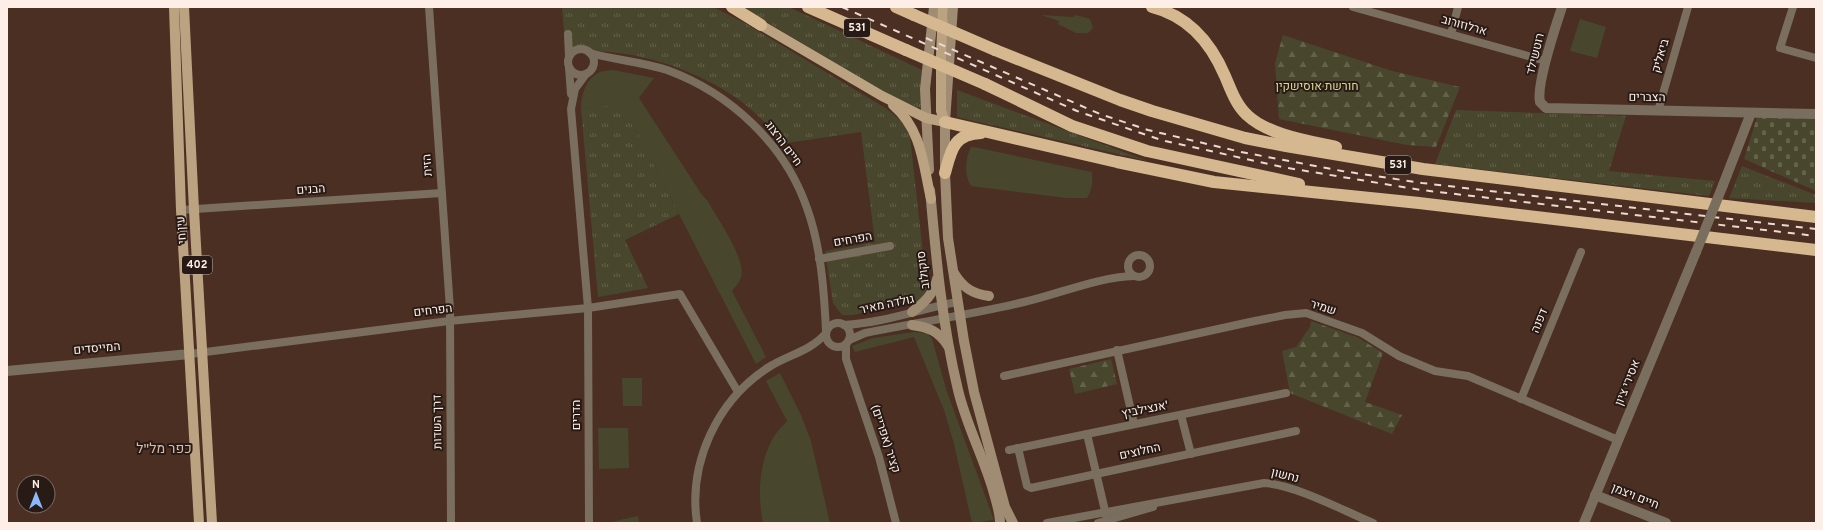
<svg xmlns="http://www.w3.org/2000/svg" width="1823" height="530" font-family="Overpass,Heebo,sans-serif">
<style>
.grass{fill:url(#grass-tufts)}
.forest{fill:url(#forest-firs)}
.cemetery{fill:url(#cemetery-stones)}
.park{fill:#48472d}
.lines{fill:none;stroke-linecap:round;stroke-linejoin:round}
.minor{stroke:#7a6e5e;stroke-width:8}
.tertiary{stroke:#7a6e5e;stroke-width:10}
.secondary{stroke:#9f8c73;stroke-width:10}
.primary{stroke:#bba382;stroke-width:10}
.motorway{stroke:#d5b890;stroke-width:12}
.rail{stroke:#ebdad3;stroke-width:2;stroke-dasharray:7 7;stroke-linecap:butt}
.tertiary-bridge{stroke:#7a6e5e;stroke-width:10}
.motorway-bridge{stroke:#d5b890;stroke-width:12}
.labels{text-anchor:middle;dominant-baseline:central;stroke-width:4;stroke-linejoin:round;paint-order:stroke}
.shield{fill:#281b15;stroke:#bdafa8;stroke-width:1}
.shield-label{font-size:11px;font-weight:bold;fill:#fdeee7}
.street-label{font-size:12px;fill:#fdeee7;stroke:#281b15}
.park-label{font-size:12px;fill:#ddd991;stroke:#281b15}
.quarter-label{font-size:14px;fill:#dbb9a8;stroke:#281b15}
</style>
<defs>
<pattern id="grass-tufts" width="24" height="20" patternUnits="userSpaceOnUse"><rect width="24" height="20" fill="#48472d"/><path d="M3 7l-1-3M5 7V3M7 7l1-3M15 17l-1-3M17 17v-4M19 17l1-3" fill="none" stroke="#63624b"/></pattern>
<pattern id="forest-firs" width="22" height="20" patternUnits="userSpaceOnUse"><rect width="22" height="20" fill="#48472d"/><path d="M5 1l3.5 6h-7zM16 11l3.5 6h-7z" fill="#63624b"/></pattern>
<pattern id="cemetery-stones" width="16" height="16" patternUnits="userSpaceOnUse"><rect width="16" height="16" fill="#48472d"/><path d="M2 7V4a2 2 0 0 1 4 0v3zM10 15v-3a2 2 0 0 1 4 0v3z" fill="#63624b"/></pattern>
</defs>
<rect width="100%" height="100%" fill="#4b2f22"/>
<g class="grass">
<path d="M562,7H713L743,22L887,109L902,122L910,137L927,289L925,297L921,301L851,315H842L833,303L825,251L875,242L861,132L780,144C775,138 771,130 766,124C736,89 677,63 632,55C614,52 596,51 578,48L566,57Z"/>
<polygon points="742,7 789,7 924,71 922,109 886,94"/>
<polygon points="957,90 1148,161 957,117"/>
<polygon points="623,104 679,214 625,240 648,288 598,297 581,108"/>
<polygon points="1456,110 1626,116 1609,171 1715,181 1709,196 1435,164"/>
<polygon points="1742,166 1816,195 1816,203 1729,198"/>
</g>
<g class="forest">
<polygon points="1283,35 1392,71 1460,87 1436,147 1407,145 1279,119 1275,63"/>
<polygon points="1311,321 1359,338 1383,353 1365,402 1402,415 1392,434 1290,393 1282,351 1296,347 1310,327"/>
<polygon points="1111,359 1117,384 1075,394 1069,369"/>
</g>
<polygon class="cemetery" points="1757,117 1816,118 1816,191 1744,159"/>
<g class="park">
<polygon points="1041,15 1073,17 1076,15 1090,19 1093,28 1088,33 1076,33 1058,24 1059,21"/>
<polygon points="1580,19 1606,27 1597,58 1570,51"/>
<path d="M613,70L654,78L639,98L702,195L707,200C716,216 747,260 741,277C740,282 735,287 732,291L766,357L756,364L623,105L581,108C581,95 586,78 600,72C603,71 609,70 613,70Z"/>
<path d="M971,147H974L1092,172C1093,183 1092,189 1087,198H1066L971,186C964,176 965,158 971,147Z"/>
<polygon points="914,332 927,333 932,339 947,392 994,520 972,523 954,444 944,410 914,337 855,352 852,346 873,338"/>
<path d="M780,373L801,415L811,441L830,523H763C757,494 759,460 775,435C778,430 783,426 787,421L766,381Z"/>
<polygon points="622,378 642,378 642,406 623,406"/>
<polygon points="598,428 628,428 629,468 599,469"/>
<polygon points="638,516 639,523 607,523"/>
</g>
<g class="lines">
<g class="minor">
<polyline points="429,7 450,309 451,523"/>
<polyline points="1353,7 1546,61"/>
<polyline points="1793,7 1780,48 1816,58"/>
<polyline points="568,34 569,57"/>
<polyline points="1451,34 1458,7"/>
<circle cx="581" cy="62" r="13"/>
<path d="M590,53C615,60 642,62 667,70C730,93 785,144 807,208C821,247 824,290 826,331"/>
<polyline points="569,68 571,94"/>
<polyline points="586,74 575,89 571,109 588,308 589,523"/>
<polyline points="1658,111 1688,7"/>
<polyline points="181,210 442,193"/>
<circle cx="1139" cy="266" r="11"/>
<polyline points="819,259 890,246"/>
<circle cx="838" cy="335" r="12"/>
<path d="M844,325C883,323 920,309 957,302"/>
<path d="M849,340L865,333C918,322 971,315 1024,302C1059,294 1098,277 1134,276"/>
<polyline points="846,344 846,359 879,457 896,523"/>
<polyline points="1117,350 1134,424"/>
<polyline points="190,354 449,321 588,308 680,294 738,392"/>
<polyline points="1004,376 1250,322 1285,315 1306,313 1362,333 1399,356 1435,371 1468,376 1618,440"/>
<polyline points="1521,399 1581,252"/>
<polyline points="1181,415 1191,454"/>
<polyline points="1087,434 1106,515"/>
<polyline points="1018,448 1027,486 1031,488 1296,431"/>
<polyline points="1009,450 1286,393"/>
<path d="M697,523C688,463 717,400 769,367C788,355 811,351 826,333"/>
<path d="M1047,523L1264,483C1296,485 1342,510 1373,523"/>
<polyline points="1098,523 1153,507"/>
</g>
<g class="tertiary">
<path d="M1562,7C1556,25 1536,86 1540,102L1546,108L1816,114"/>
<polyline points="1723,185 1751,113"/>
<polyline points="7,371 190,354"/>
<polyline points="1595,495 1666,523"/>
<polyline points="1584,523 1696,252"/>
</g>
<g class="secondary">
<polyline points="953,7 945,122 945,173 948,238 964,341 974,392 1005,507 1013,523"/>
<polyline points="929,170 925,89 934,7"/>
<path d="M930,190C936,257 942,324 958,390C966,424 983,456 993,490C996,501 1000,512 1000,523"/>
<path d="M954,273C963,288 973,294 989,296"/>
<path d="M912,312C924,303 934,294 937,279"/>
<path d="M912,325C928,327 939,331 948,346"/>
</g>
<g class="primary">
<polyline points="174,7 181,210 199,523"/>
<polyline points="184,7 194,210 212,523"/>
<polyline points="943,7 941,56 941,111 945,122"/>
<polyline points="754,21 882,96 926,118 945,122"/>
<path d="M893,105C922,130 923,164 931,199"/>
</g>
<g class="motorway">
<polyline points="732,7 761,25"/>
<polyline points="808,7 906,50"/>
<polyline points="896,7 914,15"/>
<path d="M1152,7C1188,16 1211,43 1225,76C1231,90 1236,105 1247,115C1268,135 1309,141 1336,147"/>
<polyline points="995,50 1120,100 1152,111 1245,138 1286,146 1423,169 1816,217"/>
<polyline points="985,84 1072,126 1147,151 1299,184"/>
<polyline points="945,122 1117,162 1214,182 1419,203 1816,250"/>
<path d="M945,173C951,151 953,134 981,133"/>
</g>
<g class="rail">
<polyline points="842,7 1077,111 1161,140 1282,167 1421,190 1816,236"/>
<polyline points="926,38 1100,114 1148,130 1241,152 1342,171 1422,183 1816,229"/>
</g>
<polyline class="tertiary-bridge" points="1696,252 1723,185"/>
<g class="motorway-bridge">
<polyline points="914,15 995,50"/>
<polyline points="906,50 985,84"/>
</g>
</g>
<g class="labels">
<g class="shield">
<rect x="844" y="19" width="26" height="18" rx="3"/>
<rect x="1385" y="156" width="26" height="18" rx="3"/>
<rect x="182" y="256" width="30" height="18" rx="3"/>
</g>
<g class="shield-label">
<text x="857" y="28">531</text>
<text x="1398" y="165">531</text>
<text x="197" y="265">402</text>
</g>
<g class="street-label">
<text transform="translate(1464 26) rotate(16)">ארלוזורוב</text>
<text transform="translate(1536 54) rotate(-76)">רוטשילד</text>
<text transform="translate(1661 56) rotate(-74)">ביאליק</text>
<text transform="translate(1647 98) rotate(1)">הצברים</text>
<text transform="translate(783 144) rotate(53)">חיים הרצוג</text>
<text transform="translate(428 165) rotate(-94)">הזית</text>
<text transform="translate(311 190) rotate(-4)">הבנים</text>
<text transform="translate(182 230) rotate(-94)">עין חי</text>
<text transform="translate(853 240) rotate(-10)">הפרחים</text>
<text transform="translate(924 270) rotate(-97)">סוקולוב</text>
<text transform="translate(887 305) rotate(-12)">גולדה מאיר</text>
<text transform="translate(1323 308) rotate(17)">שמיר</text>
<text transform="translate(433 311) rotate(-7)">הפרחים</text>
<text transform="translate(1540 321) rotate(-68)">דפנה</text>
<text transform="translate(97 349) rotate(-5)">המייסדים</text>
<text transform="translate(1628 383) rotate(-68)">אסירי ציון</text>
<text transform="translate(1145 410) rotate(-11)">אנצילביץ'</text>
<text transform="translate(577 415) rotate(-90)">הדרים</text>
<text transform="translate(438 422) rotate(-91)">דרך השדות</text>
<text transform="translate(885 439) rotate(72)">קציר (אפריים)</text>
<text transform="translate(1140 452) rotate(-12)">החלוצים</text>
<text transform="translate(1285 476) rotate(14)">נחשון</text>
<text transform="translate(1635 497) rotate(22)">חיים ויצמן</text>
</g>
<g class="park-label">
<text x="1317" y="87">חורשת אוסישקין</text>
</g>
<g class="quarter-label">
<text x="164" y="449">כפר מל"ל</text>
</g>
</g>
<rect width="1823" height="530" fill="none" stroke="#fdeee7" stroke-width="16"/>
<g transform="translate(36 494)"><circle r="19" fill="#281b15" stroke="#7d6f69"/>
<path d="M0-3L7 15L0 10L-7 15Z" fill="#8bbafc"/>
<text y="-6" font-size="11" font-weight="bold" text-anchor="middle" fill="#fdeee7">N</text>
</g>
</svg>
